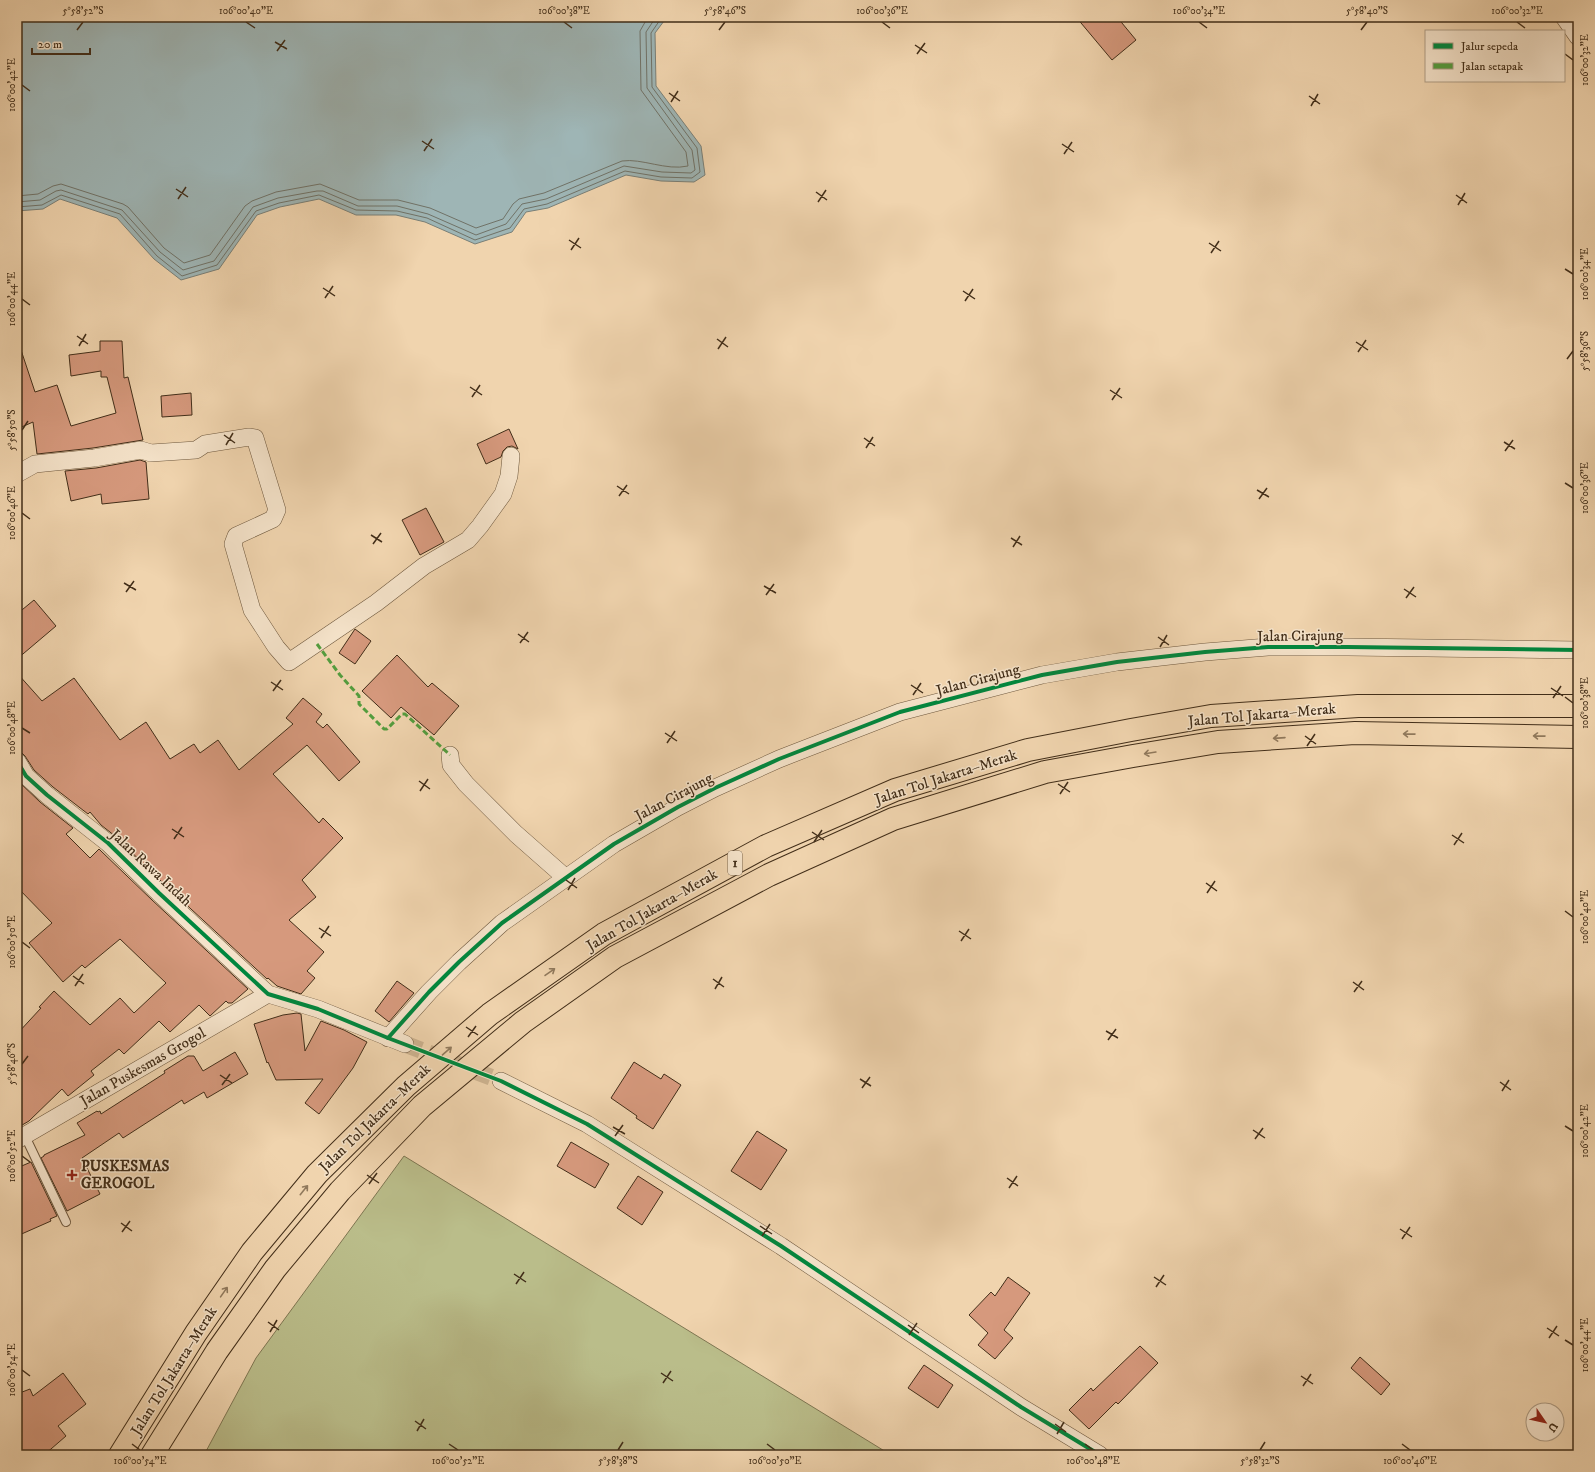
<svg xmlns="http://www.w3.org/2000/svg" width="1595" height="1472" font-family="'IM FELL DW Pica',serif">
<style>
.green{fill:#babd8a;stroke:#7e7652}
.water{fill:#9eb5b5;stroke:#797f77}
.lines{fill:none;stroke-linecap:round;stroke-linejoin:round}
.shore{stroke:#707267;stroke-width:1}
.building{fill:#d6997d;stroke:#422e19}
.street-tunnel{stroke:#cdb390;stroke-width:17;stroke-dasharray:17 8;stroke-linecap:butt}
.lane-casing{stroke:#6e583e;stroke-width:10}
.street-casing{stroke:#6e583e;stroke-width:18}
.highway-casing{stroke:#422e19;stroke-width:24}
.lane{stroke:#f5e3ca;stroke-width:8}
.street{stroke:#f5e3ca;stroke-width:17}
.highway{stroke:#f0d4ae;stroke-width:22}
.quiet{stroke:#549d3e;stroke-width:3;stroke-dasharray:6 3;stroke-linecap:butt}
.cycleway-casing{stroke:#f5e3ca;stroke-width:6}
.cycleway{stroke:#00873e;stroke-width:4}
.oneway{stroke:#90795c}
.ticks{fill:none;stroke:#422e19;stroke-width:1.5}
.poi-dot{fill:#8f2418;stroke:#f5e3ca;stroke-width:1.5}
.labels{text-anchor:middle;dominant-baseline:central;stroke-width:3;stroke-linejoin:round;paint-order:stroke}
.shield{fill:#f5e3ca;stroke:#78644e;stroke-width:1}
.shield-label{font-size:14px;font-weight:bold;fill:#422e19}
.street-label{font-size:15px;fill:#422e19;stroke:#f5e3ca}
.poi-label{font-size:15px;font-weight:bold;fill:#422e19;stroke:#f5e3ca;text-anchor:start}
.neatline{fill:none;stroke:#422e19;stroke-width:1.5}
.ticks-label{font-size:10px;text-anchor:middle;fill:#422e19}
</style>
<rect width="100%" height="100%" fill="#f0d4ae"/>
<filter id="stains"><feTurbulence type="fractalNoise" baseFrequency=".005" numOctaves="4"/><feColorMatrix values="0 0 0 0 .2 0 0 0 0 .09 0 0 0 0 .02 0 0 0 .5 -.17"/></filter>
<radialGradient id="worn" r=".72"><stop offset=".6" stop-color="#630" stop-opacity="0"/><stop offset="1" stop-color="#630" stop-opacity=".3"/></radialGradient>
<polygon class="green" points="404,1156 891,1455 204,1455 256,1358"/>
<polygon class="water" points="17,17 667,17 655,33 656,86 701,146 705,175 694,182 661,181 626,175 548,208 526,212 512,232 475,244 425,222 396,215 356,215 319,199 280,207 257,215 219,269 181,280 154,259 117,218 60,199 43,209 17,211"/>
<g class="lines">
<g class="shore">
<path d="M17,196L38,194L53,186L61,184L123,204L128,207L164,248L184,263L210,255L245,206L252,201L276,192L320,184L359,200H398L430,208L476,228L503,219L513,204L519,199L544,193L622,161C642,158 666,171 688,166L686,152L641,90L640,31L648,17"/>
<polyline points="17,202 40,200 56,191 61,190 122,210 160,252 183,270 214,261 253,207 278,198 317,191 323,191 358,206 397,206 428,214 476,235 506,224 522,204 546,199 624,166 662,172 691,173 695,170 692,150 647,88 646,32 656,17"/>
<polyline points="17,207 42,205 61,195 120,214 157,256 182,276 217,265 256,211 279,203 319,195 356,210 397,211 427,218 475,240 510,228 524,209 547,204 625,171 661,177 692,178 700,172 697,148 652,87 651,33 662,17"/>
</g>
</g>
<g class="building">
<polygon points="1076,17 1117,17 1136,40 1112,60"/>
<polygon points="100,341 122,341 124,378 128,377 143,440 93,448 37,454 33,422 17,429 17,347 20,347 35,392 57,385 71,426 116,413 107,377 101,377 101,371 71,376 69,355 100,351"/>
<polygon points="191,393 192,415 162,417 161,396"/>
<polygon points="509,429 518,449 512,446 507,447 503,451 501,457 486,464 477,444"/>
<polygon points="140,460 146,462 149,499 102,504 101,494 71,501 65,471 96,468"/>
<polygon points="426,508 444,542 420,555 402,520"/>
<polygon points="34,600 56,626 17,659 17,614"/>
<polygon points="355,629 371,641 355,664 339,653"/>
<polygon points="397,655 428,687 432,683 459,706 434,735 401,707 391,718 362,691"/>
<polygon points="17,673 42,701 74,678 120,740 146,722 170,759 194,744 200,753 218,740 239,770 293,724 286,718 303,698 322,714 316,722 323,728 327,724 360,762 339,781 307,745 273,774 319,823 323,818 343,838 302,880 316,897 289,920 324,952 307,971 315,978 301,994 277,986 268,978 267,979 166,886 115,836 101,825 90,812 88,814 53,787 34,770 25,756 21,752 17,751"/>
<polygon points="17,780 40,802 73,828 66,834 90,858 99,849 101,851 152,900 248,989 232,1003 228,1003 226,1001 210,1016 199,1005 170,1032 159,1021 124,1054 119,1049 91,1071 94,1075 68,1096 62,1089 29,1121 17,1128 17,1034 41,1008 39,1007 54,991 90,1025 120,998 134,1013 166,983 120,939 85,968 82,965 63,982 29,943 52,923 17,887"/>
<polygon points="397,981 414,993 389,1022 375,1011"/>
<polygon points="297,1013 301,1014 305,1051 321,1021 344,1030 367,1042 353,1068 319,1114 305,1103 323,1079 276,1080 268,1062 267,1063 254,1024 283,1015"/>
<polygon points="235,1052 248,1074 207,1098 204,1092 184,1104 182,1100 123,1138 119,1133 82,1158 100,1194 67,1211 41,1158 44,1156 44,1155 85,1135 77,1123 97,1111 98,1112 100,1111 101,1114 165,1073 164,1071 188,1056 194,1056 203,1071"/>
<polygon points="634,1062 661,1079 664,1074 681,1085 653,1129 636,1118 637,1116 611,1098"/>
<polygon points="757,1131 787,1150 761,1190 731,1171"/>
<polygon points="571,1142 609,1164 595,1188 557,1166"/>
<polygon points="31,1162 57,1216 50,1219 51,1221 17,1236 17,1168"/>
<polygon points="638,1176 663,1192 642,1225 617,1208"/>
<polygon points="1008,1277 1030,1293 1004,1330 1013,1338 995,1359 978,1345 988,1333 969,1315 991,1292 995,1296"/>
<polygon points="1140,1346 1158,1363 1118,1404 1116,1402 1089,1429 1069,1410 1091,1388 1093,1391"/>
<polygon points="1360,1357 1390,1384 1381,1395 1351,1368"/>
<polygon points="924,1365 953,1385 938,1408 908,1388"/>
<polygon points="63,1373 86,1404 58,1426 66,1436 44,1455 21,1455 17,1441 17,1394 30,1389 33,1396"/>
</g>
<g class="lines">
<polyline class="street-tunnel" points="405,1044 501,1081"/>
<g class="lane-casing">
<polyline id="lane" points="25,1136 66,1222"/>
</g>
<g class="street-casing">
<g id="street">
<polyline points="1564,17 1578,37"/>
<polyline points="17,474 35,464 94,458 141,450 151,453 196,450 205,444 249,437 255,438 277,510 273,519 236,536 233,544 252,610 276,647 289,662 376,603 424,566 468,540 480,526 503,494 509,476 511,456"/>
<polyline points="450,755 451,765 466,784 516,834 566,878"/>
<polyline points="17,761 26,776 47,795 108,843 159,893 268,994 318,1009 405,1044"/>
<polyline points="388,1038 429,992 459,962 502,923 614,844 678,807 715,788 779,759 900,712 1042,675 1117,662 1205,652 1268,647 1348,647 1578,650"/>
<polyline points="501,1081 587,1124 781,1246 1021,1407 1100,1455"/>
<polyline points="17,1140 268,994"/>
</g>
</g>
<g class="highway-casing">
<g id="highway">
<polyline points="120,1455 196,1333 252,1252 317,1174 406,1086 490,1014 604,934 766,846 895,790 1028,750 1131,730 1211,716 1358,706 1578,706"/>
<polyline points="152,1455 217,1351 275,1269 340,1191 422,1106 523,1022 615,957 769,875 893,819 1045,772 1133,756 1218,742 1355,733 1578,737"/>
</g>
</g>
<use href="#lane" class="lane"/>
<use href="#street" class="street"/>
<use href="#highway" class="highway"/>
<polyline class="quiet" points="317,644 340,675 359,696 359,704 384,729 387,729 402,714 405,714 450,755"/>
<g class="cycleway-casing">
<g id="cycleway">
<polyline points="17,761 26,776 47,795 108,843 159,893 268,994 318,1009 388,1038 501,1081 587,1124 781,1246 1021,1407 1100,1455"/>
<polyline points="388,1038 429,992 459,962 502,923 614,844 678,807 715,788 779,759 900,712 1042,675 1117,662 1205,652 1268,647 1348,647 1578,650"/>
</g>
</g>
<use href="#cycleway" class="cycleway"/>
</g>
<defs><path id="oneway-shaft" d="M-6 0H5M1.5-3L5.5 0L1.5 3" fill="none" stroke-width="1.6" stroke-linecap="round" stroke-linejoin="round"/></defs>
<g class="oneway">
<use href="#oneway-shaft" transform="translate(1409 734) rotate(-179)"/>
<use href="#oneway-shaft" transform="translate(1539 736) rotate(-179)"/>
<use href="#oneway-shaft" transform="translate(1279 738) rotate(176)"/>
<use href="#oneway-shaft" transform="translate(1150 753) rotate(171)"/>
<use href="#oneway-shaft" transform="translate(550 972) rotate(-35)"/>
<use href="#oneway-shaft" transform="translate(447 1051) rotate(-41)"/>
<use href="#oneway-shaft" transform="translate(304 1190) rotate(-51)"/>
<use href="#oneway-shaft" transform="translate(224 1292) rotate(-55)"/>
</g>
<path class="ticks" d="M246,22L255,28M564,22L572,28M882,22L890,28M1199,22L1207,28M1517,22L1525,28M77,30L83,22M719,30L725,22M1361,30L1367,22M275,42L287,49M915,45L927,53M277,51L285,40M917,54L925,43M1565,54L1573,60M22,85L30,91M669,93L680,101M1309,96L1320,104M671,102L678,91M1311,106L1318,94M422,141L434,149M1062,144L1074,152M424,151L432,139M1064,154L1072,142M176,189L188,197M816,192L827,200M1456,195L1467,203M178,199L186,187M818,202L826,190M1458,205L1465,193M569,240L581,248M1209,243L1221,251M571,250L579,238M1211,253L1219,241M1565,269L1573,274M323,288L335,296M963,291L975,299M325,298L333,286M22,299L30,305M965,301L973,289M77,336L88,344M717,339L728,347M1356,342L1368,350M79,346L86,334M718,349L726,337M1358,352L1366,340M1567,359L1573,351M470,387L482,395M1110,390L1122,398M472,397L480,385M1112,400L1120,388M22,430L28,421M224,435L235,443M864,438L875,446M1504,442L1515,449M226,445L233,433M866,448L873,437M1505,451L1513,440M1565,483L1573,488M617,486L629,494M1257,490L1269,497M619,496L627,485M1259,499L1267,488M22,513L30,519M371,535L382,542M1011,538L1022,545M373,544L381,533M1013,547L1020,536M124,583L136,590M764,586L776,593M1404,589L1416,597M126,592L134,581M766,595L774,584M1406,598L1414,587M518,634L529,642M1158,637L1169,645M520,643L528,632M1160,647L1167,635M271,682L283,690M911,685L923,693M1551,688L1563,696M273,691L281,680M913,695L921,683M1565,697L1573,703M1553,698L1561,686M22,728L30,733M665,733L677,741M1305,736L1316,744M667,743L675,731M1307,746L1315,734M419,781L430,789M1058,784L1070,792M420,791L428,779M1060,794L1068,782M172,829L184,837M812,832L824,840M1452,835L1464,843M174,839L182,827M814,842L822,830M1454,845L1462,833M566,880L577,888M1206,883L1217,891M568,890L575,878M1207,893L1215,881M1565,911L1573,917M319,928L331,936M959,931L971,939M321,938L329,926M961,941L969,929M22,942L30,948M73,976L84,984M713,979L724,987M1353,982L1364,990M75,986L83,974M715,989L722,977M1354,992L1362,981M466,1027L478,1035M1106,1031L1118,1038M468,1037L476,1026M1108,1040L1116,1029M22,1064L28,1056M220,1075L232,1083M860,1079L871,1086M1500,1082L1511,1090M222,1085L230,1074M862,1088L870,1077M1502,1091L1509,1080M1565,1126L1573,1131M613,1127L625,1134M1253,1130L1265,1138M615,1136L623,1125M1255,1139L1263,1128M22,1156L30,1162M367,1175L379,1183M1007,1178L1018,1186M369,1184L377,1173M1009,1188L1017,1176M121,1223L132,1231M760,1226L772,1234M1400,1229L1412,1237M122,1232L130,1221M762,1236L770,1224M1402,1239L1410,1227M514,1274L526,1282M1154,1277L1166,1285M516,1284L524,1272M1156,1287L1164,1275M268,1322L279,1330M908,1325L919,1333M1547,1328L1559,1336M270,1332L277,1320M909,1335L917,1323M1549,1338L1557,1326M1565,1340L1573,1345M22,1370L30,1376M661,1373L673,1381M1301,1376L1313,1384M663,1383L671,1371M1303,1386L1311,1374M415,1421L426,1429M1055,1424L1066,1432M417,1431L424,1419M1057,1434L1064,1422M132,1444L140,1450M449,1444L458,1450M767,1444L775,1450M1085,1444L1093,1450M1402,1444L1410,1450M618,1450L623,1442M1260,1450L1265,1442"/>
<path class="poi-dot" d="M70 1169h4v4h4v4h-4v4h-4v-4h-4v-4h4z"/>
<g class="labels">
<rect class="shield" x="728" y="851" width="14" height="24" rx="3"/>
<g class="shield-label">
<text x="735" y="863">1</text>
</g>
<g class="street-label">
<text transform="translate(1300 636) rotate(-1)">Jalan Cirajung</text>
<text transform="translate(978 680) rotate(-15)">Jalan Cirajung</text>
<text transform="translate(1262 715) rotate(-5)">Jalan Tol Jakarta–Merak</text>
<text transform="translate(946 777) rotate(-18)">Jalan Tol Jakarta–Merak</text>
<text transform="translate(674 797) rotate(-28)">Jalan Cirajung</text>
<text transform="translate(151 868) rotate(43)">Jalan Rawa Indah</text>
<text transform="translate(652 910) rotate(-30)">Jalan Tol Jakarta–Merak</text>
<text transform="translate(143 1067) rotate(-30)">Jalan Puskesmas Grogol</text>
<text transform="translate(375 1118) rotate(-44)">Jalan Tol Jakarta–Merak</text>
<text transform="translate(174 1371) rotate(-58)">Jalan Tol Jakarta–Merak</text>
</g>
<g class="poi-label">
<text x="81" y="1166">PUSKESMAS<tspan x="81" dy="17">GEROGOL</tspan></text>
</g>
</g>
<rect width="1595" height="1472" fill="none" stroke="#f0d4ae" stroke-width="44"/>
<rect x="1425" y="30" width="140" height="52" fill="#f5e3ca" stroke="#ad9b83"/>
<rect x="1433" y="43" width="20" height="6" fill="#00873e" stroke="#ad9b83"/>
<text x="1461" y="50" font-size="12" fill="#422e19">Jalur sepeda</text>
<rect x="1433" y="63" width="20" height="6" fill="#549d3e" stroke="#ad9b83"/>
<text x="1461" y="70" font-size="12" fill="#422e19">Jalan setapak</text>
<g transform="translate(1545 1422) rotate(124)"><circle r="19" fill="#f5e3ca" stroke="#ad9b83"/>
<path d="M0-3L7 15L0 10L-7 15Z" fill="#8f2418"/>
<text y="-6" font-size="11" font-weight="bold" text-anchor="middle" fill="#422e19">U</text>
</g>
<path d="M32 48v6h58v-6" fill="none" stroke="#422e19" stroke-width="2"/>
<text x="38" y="48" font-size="12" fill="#422e19" stroke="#f5e3ca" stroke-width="3" paint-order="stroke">20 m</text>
<rect x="22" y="22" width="1551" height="1428" class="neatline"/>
<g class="ticks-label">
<text x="83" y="14">5°58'52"S</text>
<text x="246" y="14">106°00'40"E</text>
<text x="564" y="14">106°00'38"E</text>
<text x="725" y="14">5°58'46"S</text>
<text x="882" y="14">106°00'36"E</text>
<text x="1199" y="14">106°00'34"E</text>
<text x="1367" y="14">5°58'40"S</text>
<text x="1517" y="14">106°00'32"E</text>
<text transform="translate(1584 60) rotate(-90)" y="4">106°00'32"E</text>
<text transform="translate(11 85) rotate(-90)" y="4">106°00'42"E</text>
<text transform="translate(1584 274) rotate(-90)" y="4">106°00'34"E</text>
<text transform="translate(11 299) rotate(-90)" y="4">106°00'44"E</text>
<text transform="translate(1584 351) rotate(-90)" y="4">5°58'36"S</text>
<text transform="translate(11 430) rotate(-90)" y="4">5°58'50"S</text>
<text transform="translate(1584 488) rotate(-90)" y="4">106°00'36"E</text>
<text transform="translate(11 513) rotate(-90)" y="4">106°00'46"E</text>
<text transform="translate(1584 703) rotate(-90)" y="4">106°00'38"E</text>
<text transform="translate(11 728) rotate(-90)" y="4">106°00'48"E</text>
<text transform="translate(1584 917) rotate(-90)" y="4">106°00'40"E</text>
<text transform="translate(11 942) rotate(-90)" y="4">106°00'50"E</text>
<text transform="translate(11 1064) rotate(-90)" y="4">5°58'46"S</text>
<text transform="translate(1584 1131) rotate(-90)" y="4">106°00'42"E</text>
<text transform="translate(11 1156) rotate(-90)" y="4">106°00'52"E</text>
<text transform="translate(1584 1345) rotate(-90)" y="4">106°00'44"E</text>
<text transform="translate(11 1370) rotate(-90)" y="4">106°00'54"E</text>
<text x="140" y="1464">106°00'54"E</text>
<text x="458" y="1464">106°00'52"E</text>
<text x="618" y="1464">5°58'38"S</text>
<text x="775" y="1464">106°00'50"E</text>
<text x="1093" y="1464">106°00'48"E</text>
<text x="1260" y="1464">5°58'32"S</text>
<text x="1410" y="1464">106°00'46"E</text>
</g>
<rect width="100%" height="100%" filter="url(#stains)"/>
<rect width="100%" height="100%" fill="url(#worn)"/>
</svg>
